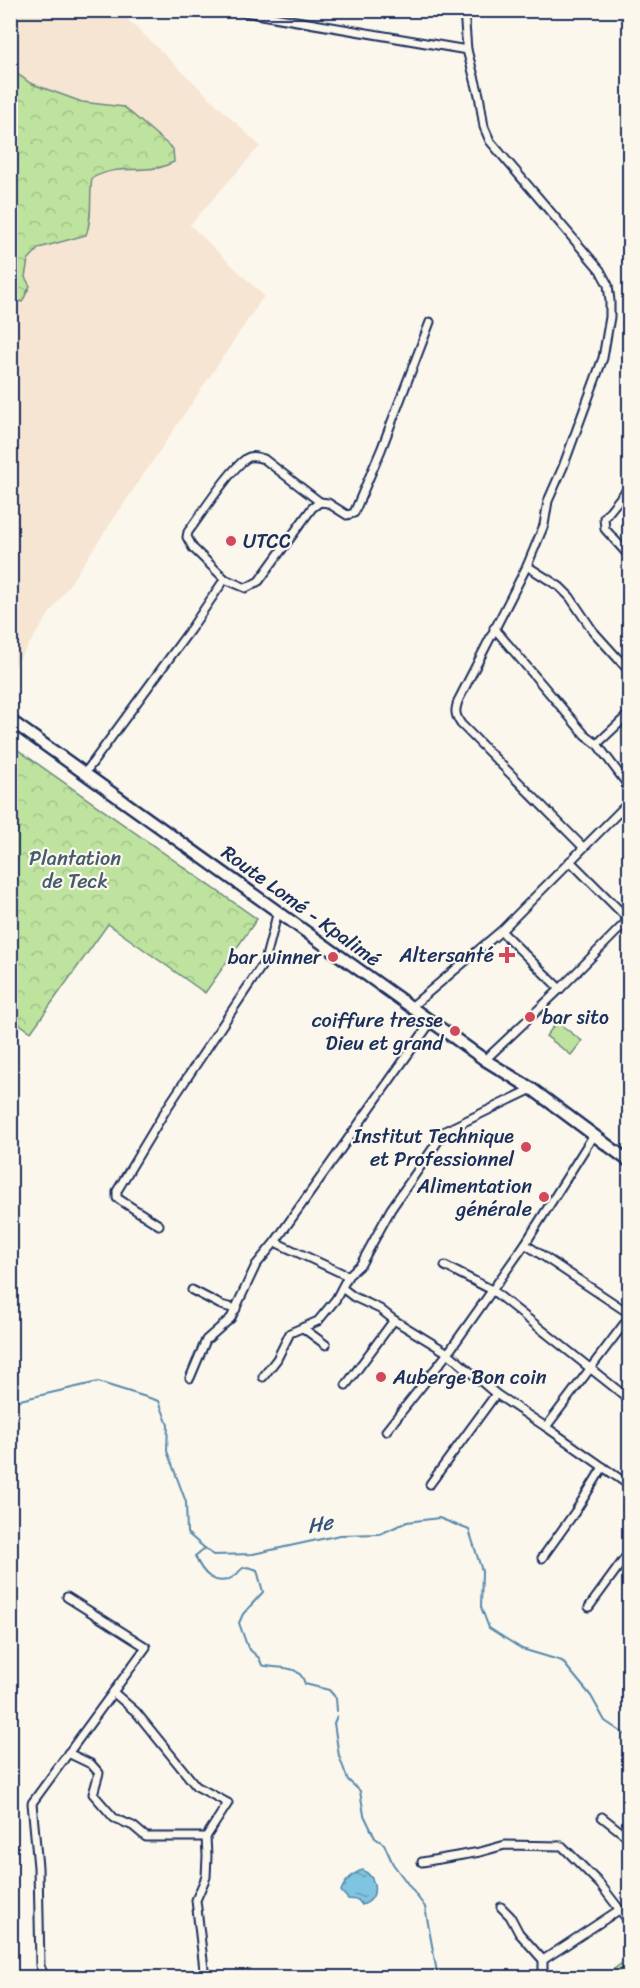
<svg xmlns="http://www.w3.org/2000/svg" width="640" height="1988" font-family="Sriracha,sans-serif">
<style>
.built{fill:#f6e5d3}
.forest{fill:url(#forest-crowns);stroke:#6c897e;stroke-width:1.5}
.pitch{fill:#bde39e;stroke:#6c897e;stroke-width:1.5}
.water{fill:url(#water-ripples);stroke:#5788ac;stroke-width:1.5}
.lines{fill:none;stroke-linecap:round;stroke-linejoin:round}
.stream{stroke:#5788ac;stroke-width:2}
.street-casing{stroke:#1b2f5e;stroke-width:11}
.primary-casing{stroke:#1b2f5e;stroke-width:15}
.street{stroke:#fbf7ec;stroke-width:7}
.primary{stroke:#fbf7ec;stroke-width:10}
.poi-dot{fill:#d1495b;stroke:#fbf7ec;stroke-width:2}
.labels{text-anchor:middle;dominant-baseline:central;stroke-width:4.5;stroke-linejoin:round;paint-order:stroke}
.poi-label{font-size:20px;fill:#1b2f5e;stroke:#fbf7ec;text-anchor:end}
.park-label{font-size:20px;fill:#445c6e;stroke:#fbf7ec}
.street-label{font-size:20px;fill:#1b2f5e;stroke:#fbf7ec}
.water-label{font-size:21px;font-style:italic;fill:#34547e;stroke:#fbf7ec}
</style>
<defs>
<pattern id="forest-crowns" width="20" height="18" patternUnits="userSpaceOnUse" patternTransform="scale(1.5)"><rect width="20" height="18" fill="#bde39e"/><path d="M2 6a3 3 0 1 1 6 0M12 15a3 3 0 1 1 6 0" fill="none" stroke="#a2c38a"/></pattern>
<pattern id="water-ripples" width="26" height="14" patternUnits="userSpaceOnUse" patternTransform="scale(1.5)"><rect width="26" height="14" fill="#7fc4e0"/><path d="M2 4q2-2 4 0t4 0M15 11q2-2 4 0t4 0" fill="none" stroke="#67a0b9"/></pattern>
</defs>
<rect width="100%" height="100%" fill="#fbf7ec"/>
<filter id="ink" filterUnits="userSpaceOnUse"><feTurbulence type="fractalNoise" baseFrequency=".0167" numOctaves="2"/><feDisplacementMap in="SourceGraphic" scale="12" xChannelSelector="R" yChannelSelector="G"/><feConvolveMatrix kernelMatrix="1 2 1 2 8 2 1 2 1" color-interpolation-filters="sRGB"/></filter>
<g filter="url(#ink)">
<polygon class="built" points="11,11 119,11 260,146 190,225 264,296 11,671"/>
<g class="forest">
<path d="M11,69L30,83L82,102L124,107L173,149L174,162C168,164 162,168 156,168C130,172 118,165 92,178C89,197 93,217 86,235L39,248L28,260L25,277L30,286L22,302L10,298Z"/>
<polygon points="11,745 257,919 205,993 108,924 31,1032 11,1018"/>
</g>
<g class="pitch">
<polygon points="557,1022 582,1041 571,1055 546,1036"/>
<polygon points="629,1958 629,1977 603,1977"/>
</g>
<path class="water" d="M363,1870C378,1879 379,1899 362,1905L358,1900L348,1899L341,1891C344,1882 354,1872 363,1870Z"/>
<g class="lines">
<g class="stream">
<polyline points="10,1397 20,1400 98,1382 159,1401 168,1425 167,1451 186,1502 187,1533 213,1555 253,1554 340,1535 380,1534 407,1522 439,1518 469,1530 482,1571 481,1607 489,1628 522,1649 562,1661 591,1696 605,1721 630,1738"/>
<path d="M205,1548L195,1556C202,1573 216,1590 236,1575C238,1573 240,1570 243,1568C248,1566 252,1568 257,1570L263,1592L243,1614L239,1623L248,1648L259,1658L262,1665C277,1670 299,1662 305,1684L329,1690L336,1698L337,1711"/>
<polyline points="337,1716 334,1723 339,1756 348,1780 360,1791 364,1815 375,1838 384,1844 393,1864 425,1907 438,1978"/>
</g>
<g class="street-casing">
<g id="street">
<polyline points="232,10 467,50 464,10"/>
<path d="M467,50L479,95L484,127L490,141L600,270L608,285L610,301V317L603,358L563,467L548,501L544,525L527,566L459,699C455,709 454,714 461,724L583,847"/>
<polyline points="630,486 604,518 605,529 630,557"/>
<polyline points="527,566 560,587 570,597 593,631 630,672"/>
<path d="M226,580L193,548L187,537L188,532C201,515 230,469 247,458C252,455 258,457 264,459L320,502"/>
<polyline points="494,628 585,735 597,744 630,788"/>
<polyline points="597,744 630,713"/>
<polyline points="85,773 190,630 224,580 227,580 246,588 259,581 312,508 320,502 328,503 347,515 354,513 381,450 430,322"/>
<polyline points="570,861 628,919"/>
<polyline points="501,931 560,989"/>
<polyline points="411,1007 501,931 630,801"/>
<polyline points="485,1060 560,989 630,918"/>
<polyline points="593,1136 525,1244 448,1353 496,1394 546,1427 630,1486"/>
<polyline points="159,1225 117,1198 117,1191 167,1108 265,961 278,911"/>
<polyline points="275,1242 431,1022"/>
<polyline points="525,1244 630,1314"/>
<polyline points="445,1266 492,1290 630,1400"/>
<polyline points="342,1288 354,1297 380,1309 394,1320 448,1353 386,1431"/>
<polyline points="192,1290 221,1305 236,1309"/>
<polyline points="303,1328 326,1345"/>
<polyline points="263,1377 277,1359 290,1333 318,1321 336,1299 348,1276 361,1264 391,1209 445,1131 532,1089"/>
<polyline points="190,1378 206,1340 231,1318 256,1265 275,1242 348,1276"/>
<polyline points="346,1385 394,1320"/>
<polyline points="546,1427 630,1316"/>
<polyline points="430,1484 496,1394"/>
<polyline points="542,1558 575,1512 603,1467"/>
<polyline points="589,1607 630,1551"/>
<polyline points="68,1753 91,1764 99,1773 93,1794 114,1818 133,1826 146,1837 206,1837 228,1803 196,1786 136,1712 113,1692"/>
<polyline points="602,1817 630,1839"/>
<polyline points="422,1862 480,1852 505,1845 562,1846 600,1884 630,1923"/>
<polyline points="501,1907 510,1916 519,1933 543,1960 543,1978"/>
<polyline points="543,1960 619,1910"/>
<polyline points="45,1978 40,1966 38,1867 32,1803 146,1647 67,1597"/>
<polyline points="205,1978 196,1900 206,1877 207,1856 206,1837"/>
</g>
</g>
<g class="primary-casing">
<polyline id="primary" points="10,720 411,1007 485,1060 532,1089 630,1162"/>
</g>
<use href="#street" class="street"/>
<use href="#primary" class="primary"/>
</g>
</g>
<g class="poi-dot">
<circle cx="231" cy="541" r="6"/>
<path d="M504 946h6v6h6v6h-6v6h-6v-6h-6v-6h6z"/>
<circle cx="333" cy="957" r="6"/>
<circle cx="530" cy="1017" r="6"/>
<circle cx="455" cy="1031" r="6"/>
<circle cx="526" cy="1147" r="6"/>
<circle cx="544" cy="1197" r="6"/>
<circle cx="381" cy="1377" r="6"/>
</g>
<g class="labels">
<g class="poi-label">
<text x="243" y="541" text-anchor="start">UTCC</text>
<text x="494" y="955">Altersanté</text>
<text x="321" y="957">bar winner</text>
<text x="542" y="1017" text-anchor="start">bar sito</text>
<text x="443" y="1020">coiffure tresse<tspan x="443" dy="23">Dieu et grand</tspan></text>
<text x="514" y="1136">Institut Technique<tspan x="514" dy="23">et Professionnel</tspan></text>
<text x="532" y="1186">Alimentation<tspan x="532" dy="23">générale</tspan></text>
<text x="393" y="1377" text-anchor="start">Auberge Bon coin</text>
</g>
<g class="park-label">
<text x="75" y="858">Plantation<tspan x="75" dy="23">de Teck</tspan></text>
</g>
<g class="street-label">
<text transform="translate(301 906) rotate(36)">Route Lomé - Kpalimé</text>
</g>
<g class="water-label">
<text transform="translate(320 1524) rotate(-11)">He</text>
</g>
</g>
<rect width="640" height="1988" fill="none" stroke="#fbf7ec" stroke-width="36"/>
<rect x="18" y="18" width="604" height="1952" fill="none" stroke="#1b2f5e" stroke-width="2" filter="url(#ink)"/>
</svg>
